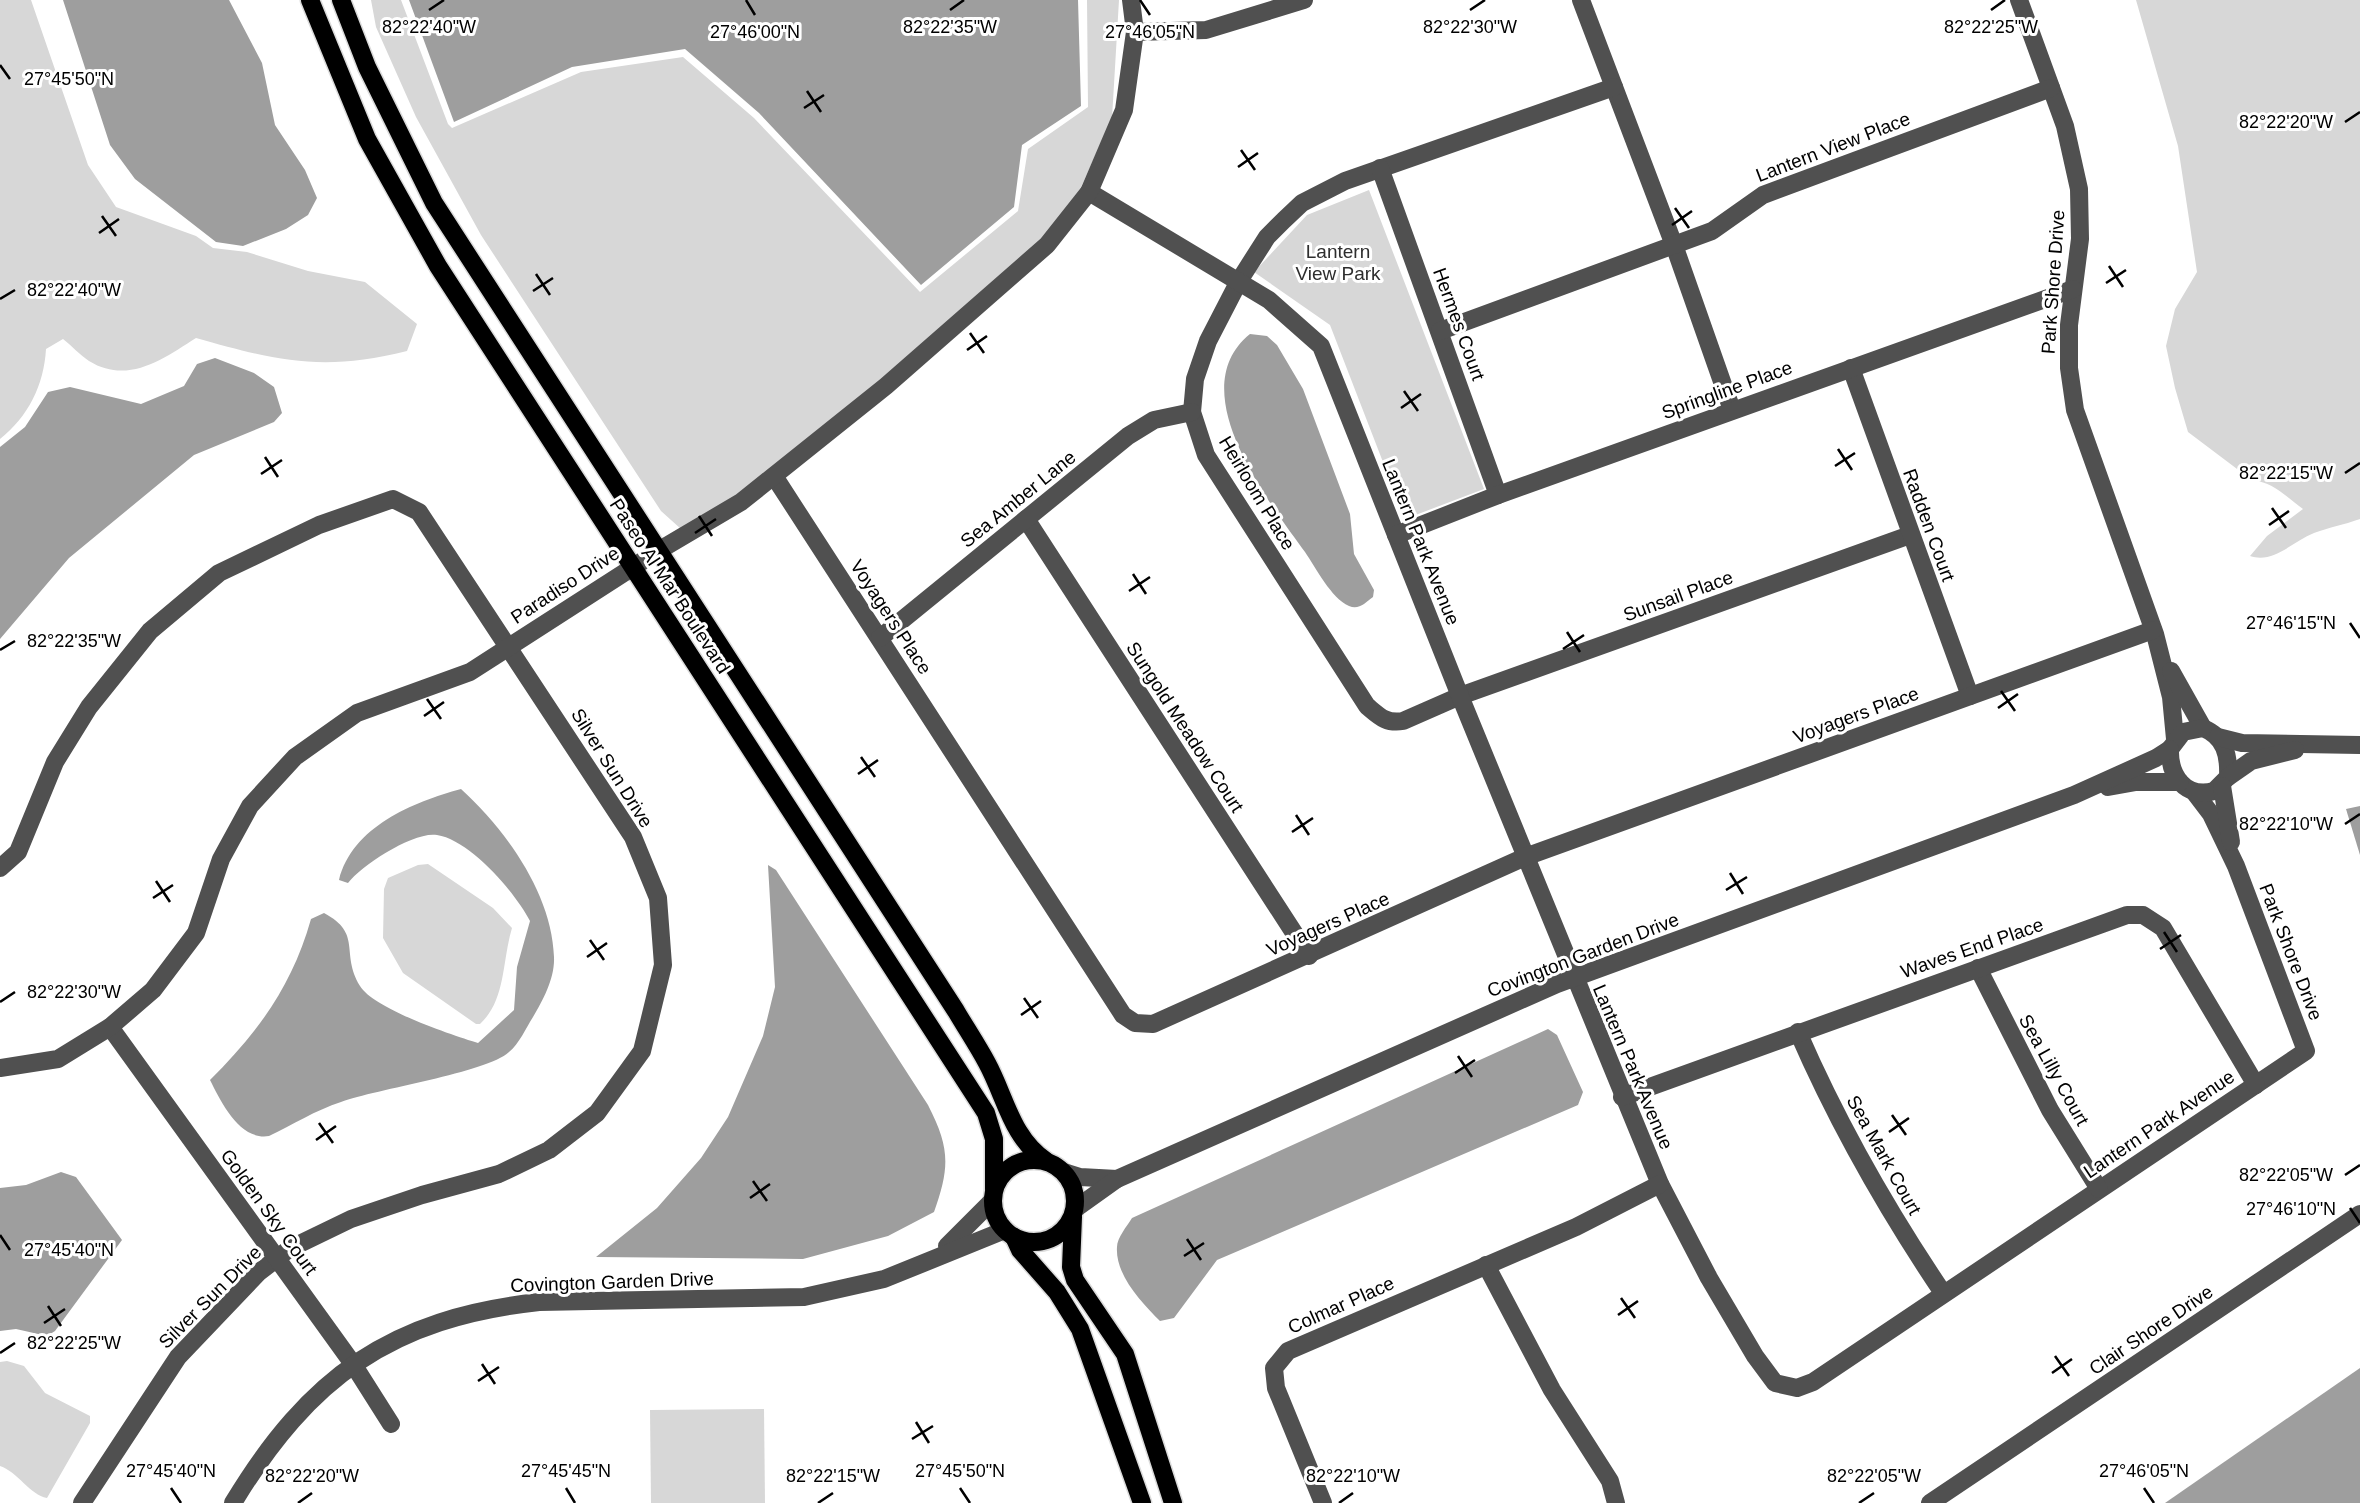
<svg xmlns="http://www.w3.org/2000/svg" width="2360" height="1503" font-family="Arial,sans-serif">
<style>
.green{fill:#d7d7d7}
.water{fill:#9e9e9e}
.lines{fill:none;stroke-linecap:round;stroke-linejoin:round}
.major-casing{stroke:#dbdbdb;stroke-width:21}
.minor{stroke:#505050;stroke-width:18}
.major{stroke:#000;stroke-width:18}
.ticks{fill:none;stroke:#000;stroke-width:2.5}
.labels{text-anchor:middle;dominant-baseline:central;stroke-width:6;stroke-linejoin:round;paint-order:stroke}
.street-label{font-size:19px;fill:#000;stroke:#fff}
.park-label{font-size:19px;fill:#2e2e2e;stroke:#fff}
.ticks-label{font-size:18px;text-anchor:middle;fill:#000;stroke:#fff;stroke-width:6;stroke-linejoin:round;paint-order:stroke}
</style>
<rect width="100%" height="100%" fill="#fff"/>
<g class="green">
<path d="M0,0H31L88,165L116,207L196,236L213,248L247,252L308,271L365,282L417,324L407,351C323,372 277,361 196,338C163,359 128,385 89,361C80,355 72,346 63,339L46,349C44,385 28,417 0,439Z"/>
<polygon points="371,0 401,0 448,124 452,128 581,72 683,57 754,118 920,292 1018,211 1028,149 1088,107 1087,0 1119,0 1112,118 1078,194 1041,240 882,380 737,496 681,529 661,511 481,235 416,117 376,27"/>
<path d="M2136,0H2360V519C2343,525 2330,527 2314,533C2293,541 2274,564 2250,556L2267,536L2303,509C2289,499 2271,480 2253,481L2188,432L2175,388L2166,346L2175,309L2197,272L2178,146Z"/>
<polygon points="1369,190 1484,489 1405,519 1330,325 1254,272 1307,215"/>
<path d="M428,864L493,908L512,928C502,961 506,1000 480,1024H476L403,973L383,938L384,889L388,878L418,865Z"/>
<path d="M7,1361L24,1366L45,1393L90,1416V1423L47,1498C30,1495 18,1472 0,1466V1362Z"/>
<polygon points="764,1409 765,1503 651,1503 650,1410"/>
</g>
<g class="water">
<polygon points="63,0 229,0 262,63 275,125 305,170 317,198 308,215 286,229 243,246 216,242 135,179 110,145"/>
<polygon points="409,0 1078,0 1081,106 1022,145 1014,207 921,285 759,113 685,49 572,67 454,122"/>
<path d="M1250,334L1267,336L1277,345L1303,389L1350,514L1354,554L1374,590L1373,597C1365,603 1359,610 1349,606C1331,598 1316,568 1305,552C1268,501 1181,390 1250,334Z"/>
<polygon points="215,358 254,373 274,387 282,413 274,422 194,455 69,558 0,639 0,447 25,427 48,392 70,387 141,404 184,386 197,364"/>
<path d="M461,789C506,830 552,894 554,957C555,978 543,1000 533,1017C526,1028 519,1044 509,1052C486,1073 376,1089 341,1102C316,1110 292,1125 269,1136C240,1141 221,1102 210,1080C259,1031 292,986 311,919L324,913C363,934 340,952 360,986C374,1009 452,1035 478,1043L514,1010L517,967L530,921C515,892 470,840 437,835C414,831 362,865 348,883L339,880C352,827 413,802 461,789Z"/>
<polygon points="2360,806 2360,855 2346,809"/>
<path d="M768,865L776,870L928,1105C950,1148 950,1167 934,1212L888,1236L803,1259L596,1257L657,1208L701,1158L728,1117L763,1036L775,987Z"/>
<path d="M1548,1029L1557,1035L1583,1092L1578,1105L1217,1260L1174,1318L1160,1321C1142,1303 1115,1275 1117,1247C1117,1238 1127,1226 1132,1218Z"/>
<polygon points="61,1172 76,1177 122,1240 55,1331 47,1336 16,1329 0,1331 0,1188 26,1185"/>
<polygon points="2360,1368 2360,1503 2165,1503"/>
</g>
<g class="lines">
<g class="major-casing">
<g id="major">
<polyline points="310,0 367,139 438,266 986,1113 994,1139 994,1189"/>
<path d="M341,0L367,67L434,203L956,1011C966,1028 978,1046 987,1063C1006,1098 1011,1137 1046,1161"/>
<circle cx="1034" cy="1201" r="41"/>
<polyline points="1073,1217 1071,1267 1075,1280 1125,1354 1173,1503"/>
<polyline points="1014,1237 1020,1250 1057,1292 1080,1329 1142,1503"/>
</g>
</g>
<g class="minor">
<polyline points="1581,0 1674,245 1732,410"/>
<polyline points="2019,0 2065,126 2079,189 2080,239 2069,325 2069,368 2075,410 2155,634 2171,697 2175,739"/>
<polyline points="1135,32 1206,30 1304,0"/>
<path d="M1614,87L1345,181L1302,203L1284,220L1267,237L1239,281L1208,341L1195,379L1192,412L1206,455L1367,706C1379,716 1386,724 1403,721L1460,696L1910,535"/>
<polyline points="1380,168 1498,495"/>
<polyline points="1089,192 1269,300 1321,346 1460,696 1660,1184 1709,1278 1755,1356 1775,1383 1797,1388 1813,1382 2306,1051 2236,866 2211,814 2195,793"/>
<polyline points="1440,331 1712,231 1763,195 2051,88"/>
<polyline points="1851,368 1970,696"/>
<polyline points="774,476 1123,1015 1135,1023 1153,1024 1525,857 2153,630"/>
<polyline points="1026,519 1309,956"/>
<polyline points="1396,535 1498,495 2073,289"/>
<polyline points="880,638 1128,436 1154,420 1192,412"/>
<polyline points="2171,671 2203,728"/>
<path d="M2203,728C2225,737 2229,755 2228,777L2214,791C2185,799 2169,775 2170,749L2183,732Z"/>
<polyline points="2218,737 2242,743 2360,745"/>
<polyline points="2228,777 2251,761 2295,750"/>
<polyline points="2222,786 2231,842"/>
<polyline points="2108,787 2136,782 2180,782"/>
<polyline points="0,868 18,852 55,762 89,707 150,631 219,573 319,525 393,499 419,512 633,837 658,898 663,965 642,1051 597,1113 549,1150 499,1174 422,1195 351,1219 289,1249 258,1273 178,1357 82,1503"/>
<polyline points="1978,968 2050,1110 2099,1189"/>
<polyline points="110,1027 353,1364 391,1424"/>
<path d="M1798,1032C1838,1124 1887,1210 1943,1293"/>
<polyline points="0,1068 58,1059 110,1027 153,990 196,933 221,859 250,806 295,757 357,713 470,672 658,551 741,502 886,386 1047,245 1089,192 1124,110 1135,32 1131,0"/>
<polyline points="1622,1097 2127,915 2143,915 2163,928 2256,1085"/>
<polyline points="1064,1172 1080,1177 1117,1179"/>
<polyline points="1075,1209 1117,1179 1557,984 2074,795 2156,758 2170,749"/>
<polyline points="947,1246 993,1200"/>
<polyline points="1486,1265 1552,1390 1610,1481 1616,1503"/>
<path d="M233,1503C309,1377 391,1318 539,1302L804,1297L884,1279L1005,1230"/>
<polyline points="1323,1503 1276,1388 1274,1368 1288,1351 1576,1227 1660,1184"/>
<polyline points="1930,1503 2360,1214"/>
</g>
<use href="#major" class="major"/>
</g>
<path class="ticks" d="M746,0L755,15M1140,0L1150,15M429,10L444,0M950,10L964,0M1470,10L1485,0M1991,10L2005,0M0,65L10,79M807,91L821,112M804,108L824,95M2345,122L2360,112M1241,150L1255,170M1238,167L1258,153M1675,208L1689,228M102,216L116,236M1672,225L1692,211M99,233L119,219M2109,266L2123,287M536,274L550,295M2106,283L2126,270M533,291L553,278M0,299L15,290M970,333L984,353M967,350L987,336M1404,391L1418,411M1401,408L1421,394M1838,449L1852,470M265,457L278,477M1835,466L1855,453M2345,473L2360,463M261,474L282,460M2272,508L2286,528M699,516L712,536M2269,525L2289,511M695,533L716,519M1133,574L1146,594M1129,591L1150,577M2350,623L2360,638M1567,632L1580,652M1563,649L1584,635M0,650L15,641M2001,691L2015,711M427,699L441,719M1998,708L2018,694M424,716L444,702M861,757L875,777M858,774L878,760M1296,815L1309,835M2345,824L2360,814M1292,832L1313,818M1730,873L1743,894M156,881L170,902M1726,890L1747,877M153,898L173,885M2164,932L2177,952M590,940L604,960M2160,949L2181,935M587,957L607,943M1024,998L1038,1018M0,1002L15,992M1021,1015L1041,1001M1458,1056L1472,1077M1455,1073L1475,1060M1892,1115L1906,1135M319,1123L333,1143M1889,1132L1909,1118M316,1140L336,1126M2345,1175L2360,1165M753,1181L767,1201M750,1198L770,1184M2350,1208L2360,1223M0,1235L10,1250M1187,1239L1201,1260M1184,1256L1204,1243M1621,1298L1635,1318M48,1306L61,1326M1618,1315L1638,1301M44,1323L65,1309M0,1353L15,1343M2055,1356L2069,1376M482,1364L495,1384M2052,1373L2072,1359M478,1381L499,1367M916,1422L929,1443M912,1439L933,1426M171,1488L181,1503M566,1488L575,1503M960,1488L970,1503M2144,1488L2154,1503M298,1503L312,1493M818,1503L833,1493M1339,1503L1353,1493M1859,1503L1874,1493"/>
<g class="labels">
<g class="street-label">
<text transform="translate(1833 147) rotate(-21)">Lantern View Place</text>
<text transform="translate(2053 282) rotate(-86)">Park Shore Drive</text>
<text transform="translate(1459 324) rotate(70)">Hermes Court</text>
<text transform="translate(1727 390) rotate(-20)">Springline Place</text>
<text transform="translate(1257 493) rotate(59)">Heirloom Place</text>
<text transform="translate(1018 499) rotate(-39)">Sea Amber Lane</text>
<text transform="translate(1929 525) rotate(70)">Radden Court</text>
<text transform="translate(1421 542) rotate(68)">Lantern Park Avenue</text>
<text transform="translate(565 585) rotate(-33)">Paradiso Drive</text>
<text transform="translate(670 586) rotate(57)">Paseo Al Mar Boulevard</text>
<text transform="translate(1678 596) rotate(-20)">Sunsail Place</text>
<text transform="translate(891 617) rotate(57)">Voyagers Place</text>
<text transform="translate(1856 715) rotate(-20)">Voyagers Place</text>
<text transform="translate(1185 727) rotate(57)">Sungold Meadow Court</text>
<text transform="translate(612 768) rotate(58)">Silver Sun Drive</text>
<text transform="translate(1328 924) rotate(-24)">Voyagers Place</text>
<text transform="translate(1972 948) rotate(-19)">Waves End Place</text>
<text transform="translate(2291 952) rotate(69)">Park Shore Drive</text>
<text transform="translate(1583 955) rotate(-21)">Covington Garden Drive</text>
<text transform="translate(1633 1067) rotate(67)">Lantern Park Avenue</text>
<text transform="translate(2054 1070) rotate(61)">Sea Lilly Court</text>
<text transform="translate(2159 1124) rotate(-34)">Lantern Park Avenue</text>
<text transform="translate(1884 1155) rotate(61)">Sea Mark Court</text>
<text transform="translate(269 1212) rotate(54)">Golden Sky Court</text>
<text transform="translate(612 1282) rotate(-2)">Covington Garden Drive</text>
<text transform="translate(210 1297) rotate(-45)">Silver Sun Drive</text>
<text transform="translate(1341 1305) rotate(-24)">Colmar Place</text>
<text transform="translate(2151 1330) rotate(-34)">Clair Shore Drive</text>
</g>
<g class="park-label">
<text x="1338" y="251">Lantern<tspan x="1338" dy="22">View Park</tspan></text>
</g>
</g>
<g class="ticks-label">
<text x="429" y="33">82°22'40"W</text>
<text x="950" y="33">82°22'35"W</text>
<text x="1470" y="33">82°22'30"W</text>
<text x="1991" y="33">82°22'25"W</text>
<text x="755" y="38">27°46'00"N</text>
<text x="1150" y="38">27°46'05"N</text>
<text x="69" y="85">27°45'50"N</text>
<text x="2286" y="128">82°22'20"W</text>
<text x="74" y="296">82°22'40"W</text>
<text x="2286" y="479">82°22'15"W</text>
<text x="2291" y="629">27°46'15"N</text>
<text x="74" y="647">82°22'35"W</text>
<text x="2286" y="830">82°22'10"W</text>
<text x="74" y="998">82°22'30"W</text>
<text x="2286" y="1181">82°22'05"W</text>
<text x="2291" y="1215">27°46'10"N</text>
<text x="69" y="1256">27°45'40"N</text>
<text x="74" y="1349">82°22'25"W</text>
<text x="171" y="1477">27°45'40"N</text>
<text x="566" y="1477">27°45'45"N</text>
<text x="960" y="1477">27°45'50"N</text>
<text x="2144" y="1477">27°46'05"N</text>
<text x="312" y="1482">82°22'20"W</text>
<text x="833" y="1482">82°22'15"W</text>
<text x="1353" y="1482">82°22'10"W</text>
<text x="1874" y="1482">82°22'05"W</text>
</g>
</svg>
